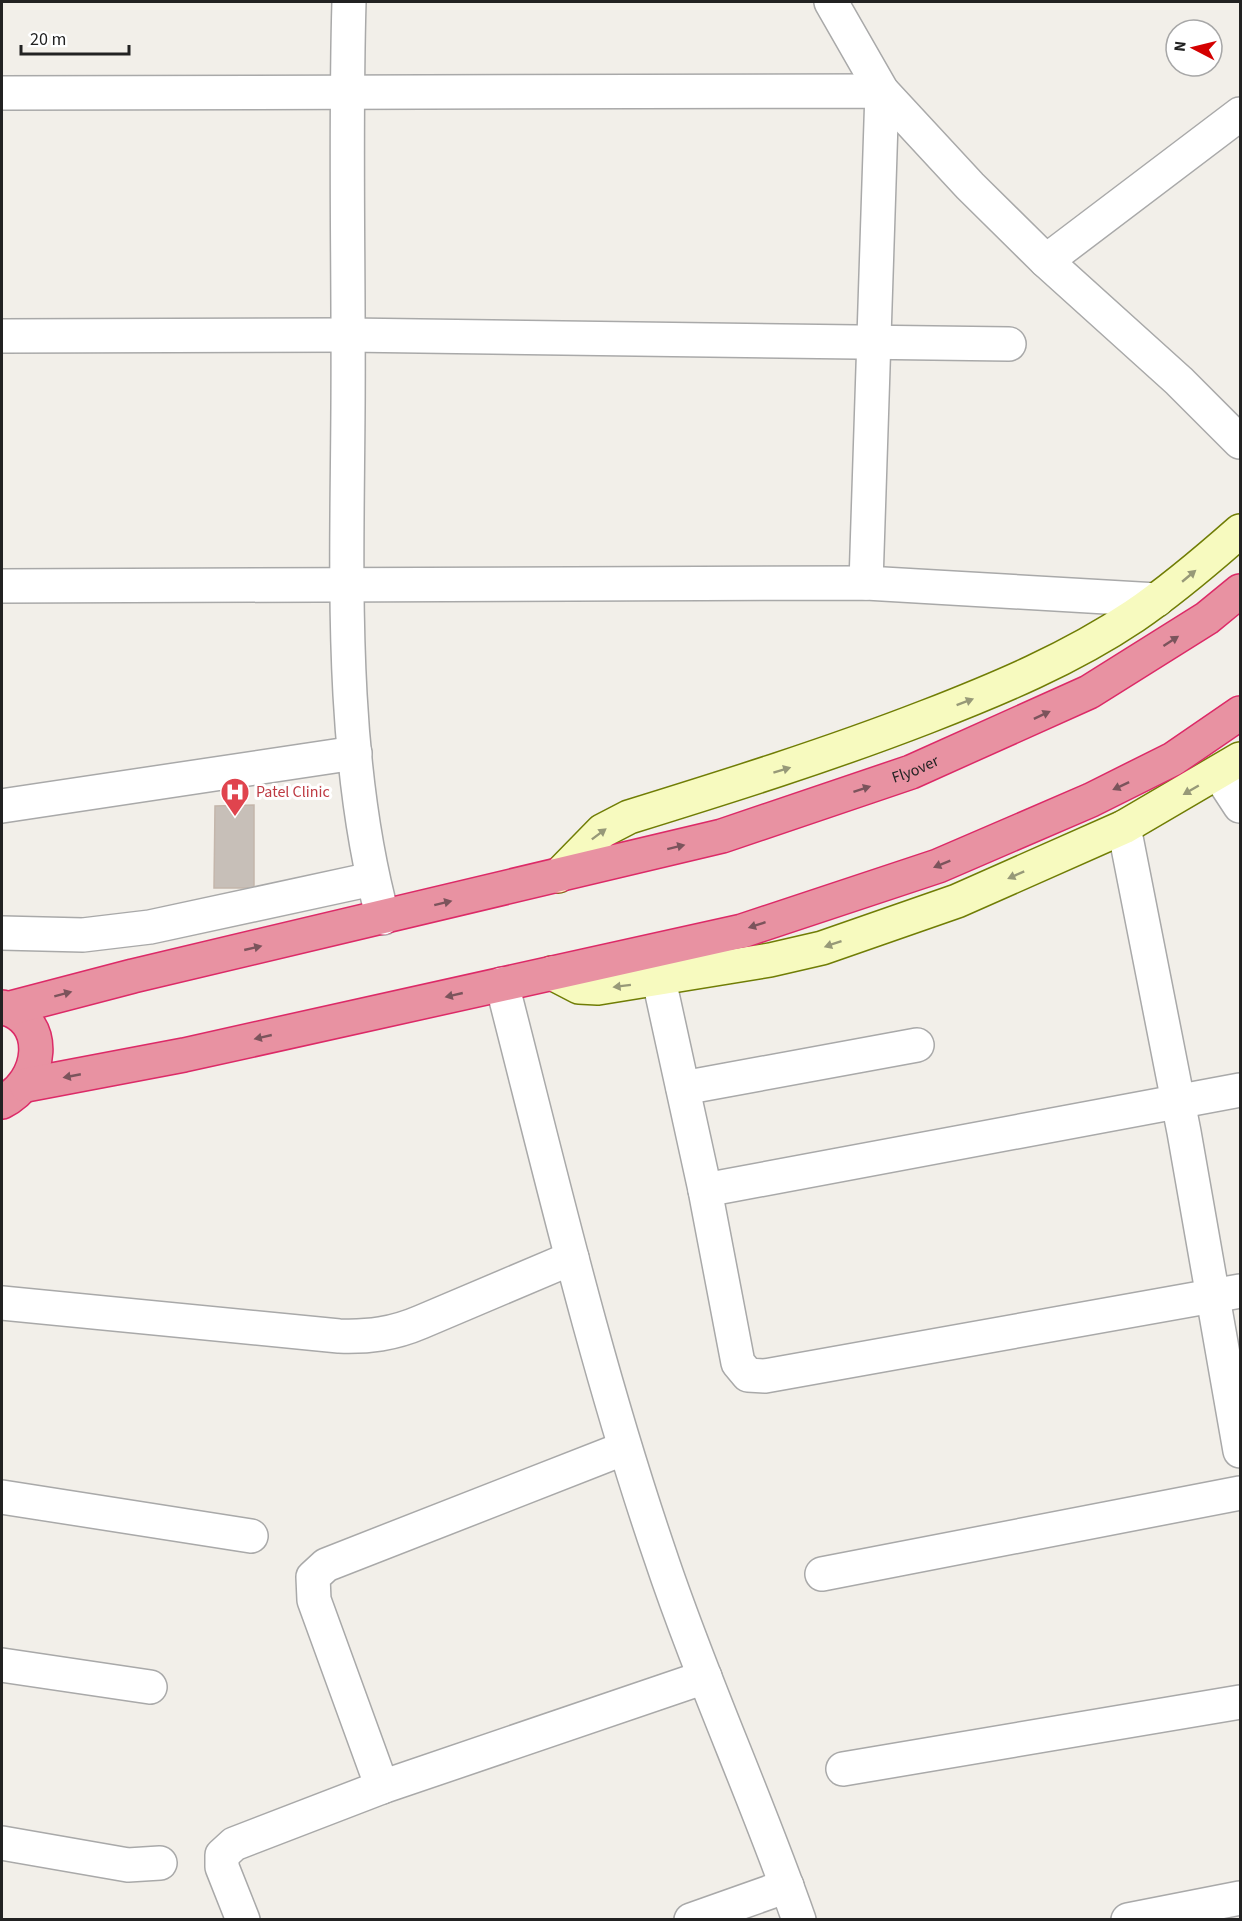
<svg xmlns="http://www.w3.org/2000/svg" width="1242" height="1921" font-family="'Source Sans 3',sans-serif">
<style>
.building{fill:#c7bfb8;stroke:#c4b6ab;stroke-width:1.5}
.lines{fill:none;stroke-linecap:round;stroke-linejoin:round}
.street-casing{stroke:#a9a9a9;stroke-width:36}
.secondary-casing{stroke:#707d05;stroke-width:36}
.highway-casing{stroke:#dc2a67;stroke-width:36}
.street{stroke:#fff;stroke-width:33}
.secondary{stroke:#f7fabf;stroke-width:33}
.highway{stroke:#e892a2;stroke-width:33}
.oneway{fill:#979978}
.oneway2{fill:#7b545c}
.labels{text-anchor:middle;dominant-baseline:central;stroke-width:6;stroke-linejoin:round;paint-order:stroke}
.street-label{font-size:16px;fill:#222;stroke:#fff}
.health-label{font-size:16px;fill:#be3a42;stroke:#fff;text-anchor:start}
</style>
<rect width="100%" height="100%" fill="#f2efe9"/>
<polygon class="building" points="254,805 254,888 214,888 215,806"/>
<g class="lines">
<g class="street-casing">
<g id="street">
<path d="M349,2C345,137 349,272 348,408C347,574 339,757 383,918"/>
<polyline points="831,2 882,91 970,186 1046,261 1179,381 1240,442"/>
<polyline points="2,93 882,91 866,583"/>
<polyline points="1046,261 1240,114"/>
<polyline points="2,336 348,335 1009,344"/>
<polyline points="2,586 866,583 1157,600"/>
<polyline points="1219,774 1240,806"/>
<polyline points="2,806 355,753"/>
<polyline points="1124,827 1184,1132 1240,1451"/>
<polyline points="2,933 83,935 150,927 372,879"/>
<polyline points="659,980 705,1190 738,1363 748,1375 765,1376 1240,1291"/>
<path d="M502,984C551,1175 596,1368 660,1555C701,1678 756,1797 799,1920"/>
<polyline points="683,1088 917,1045"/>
<polyline points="705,1190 1240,1090"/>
<path d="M2,1303L339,1336C369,1337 393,1334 421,1322L572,1258"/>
<polyline points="2,1497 251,1536"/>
<polyline points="822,1574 1240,1493"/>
<polyline points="2,1665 150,1687"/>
<polyline points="843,1769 1240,1702"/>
<polyline points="382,1787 314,1600 313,1577 326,1565 625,1448"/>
<polyline points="2,1843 128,1865 160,1863"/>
<polyline points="243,1920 222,1867 222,1855 234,1844 382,1787 705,1677"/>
<polyline points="691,1920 787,1886"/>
<polyline points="1128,1920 1240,1898"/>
</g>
</g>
<g class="secondary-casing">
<g id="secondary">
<path d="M558,876L602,831L629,817C729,786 828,755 926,717C998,689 1070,659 1134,616C1172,590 1206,561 1240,531"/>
<polyline points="552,973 579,987 598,988 770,960 822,948 957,901 1124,827 1240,759"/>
</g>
</g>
<g class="highway-casing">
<g id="highway">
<path d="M2,1007C51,1020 43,1082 2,1102"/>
<path id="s1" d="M7,1009L133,976L722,836L911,772L1089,692L1207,618L1240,591"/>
<polyline points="26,1085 184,1055 742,931 938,866 1091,800 1173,759 1240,713"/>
</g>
</g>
<use href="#street" class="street"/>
<use href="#secondary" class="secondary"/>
<use href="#highway" class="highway"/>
</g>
<defs><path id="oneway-solid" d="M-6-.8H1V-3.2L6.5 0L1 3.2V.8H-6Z" transform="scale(1.5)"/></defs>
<g class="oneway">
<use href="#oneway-solid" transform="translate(1189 576) rotate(-40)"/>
<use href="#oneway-solid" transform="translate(965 702) rotate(-21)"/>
<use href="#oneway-solid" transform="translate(782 770) rotate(-17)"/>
<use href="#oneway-solid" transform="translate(1191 790) rotate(150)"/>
<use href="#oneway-solid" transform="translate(599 834) rotate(-37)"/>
<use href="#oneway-solid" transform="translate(1016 875) rotate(156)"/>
<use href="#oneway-solid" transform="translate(833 944) rotate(161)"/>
<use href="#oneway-solid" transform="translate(622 986) rotate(173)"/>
</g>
<g class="oneway2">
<use href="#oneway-solid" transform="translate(1171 641) rotate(-33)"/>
<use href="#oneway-solid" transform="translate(1042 715) rotate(-25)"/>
<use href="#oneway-solid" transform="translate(1121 786) rotate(155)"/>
<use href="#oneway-solid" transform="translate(862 789) rotate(-18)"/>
<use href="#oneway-solid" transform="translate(676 847) rotate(-14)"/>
<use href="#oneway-solid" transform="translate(942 864) rotate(158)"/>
<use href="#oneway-solid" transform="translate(443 903) rotate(-14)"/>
<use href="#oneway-solid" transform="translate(757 925) rotate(162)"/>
<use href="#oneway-solid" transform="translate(253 948) rotate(-13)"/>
<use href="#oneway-solid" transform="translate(63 994) rotate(-15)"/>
<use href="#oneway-solid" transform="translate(454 995) rotate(167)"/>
<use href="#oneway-solid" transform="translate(263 1037) rotate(167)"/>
<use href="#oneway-solid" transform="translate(72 1076) rotate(169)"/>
</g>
<defs>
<g id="hospital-pin" transform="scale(1.5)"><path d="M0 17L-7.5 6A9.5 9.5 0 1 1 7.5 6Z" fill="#e0444e" stroke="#fff"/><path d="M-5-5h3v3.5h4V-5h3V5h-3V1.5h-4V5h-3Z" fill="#fff"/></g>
</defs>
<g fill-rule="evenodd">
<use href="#hospital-pin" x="235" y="792"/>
</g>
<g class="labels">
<g class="street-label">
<text stroke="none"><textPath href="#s1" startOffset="940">Flyover</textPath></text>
</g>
<g class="health-label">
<text x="256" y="792">Patel Clinic</text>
</g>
</g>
<rect width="1242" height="1921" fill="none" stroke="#222222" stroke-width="6"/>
<g transform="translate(1194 48) rotate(277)"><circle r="28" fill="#ffffff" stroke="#a7a7a7" stroke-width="1.5"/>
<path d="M0-4.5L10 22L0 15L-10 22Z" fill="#d40000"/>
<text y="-9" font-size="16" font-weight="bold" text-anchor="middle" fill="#222222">N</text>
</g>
<path d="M21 45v9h108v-9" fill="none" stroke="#222222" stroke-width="3"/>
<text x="30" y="45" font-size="18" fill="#222222" stroke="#ffffff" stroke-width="4.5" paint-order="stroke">20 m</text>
</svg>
